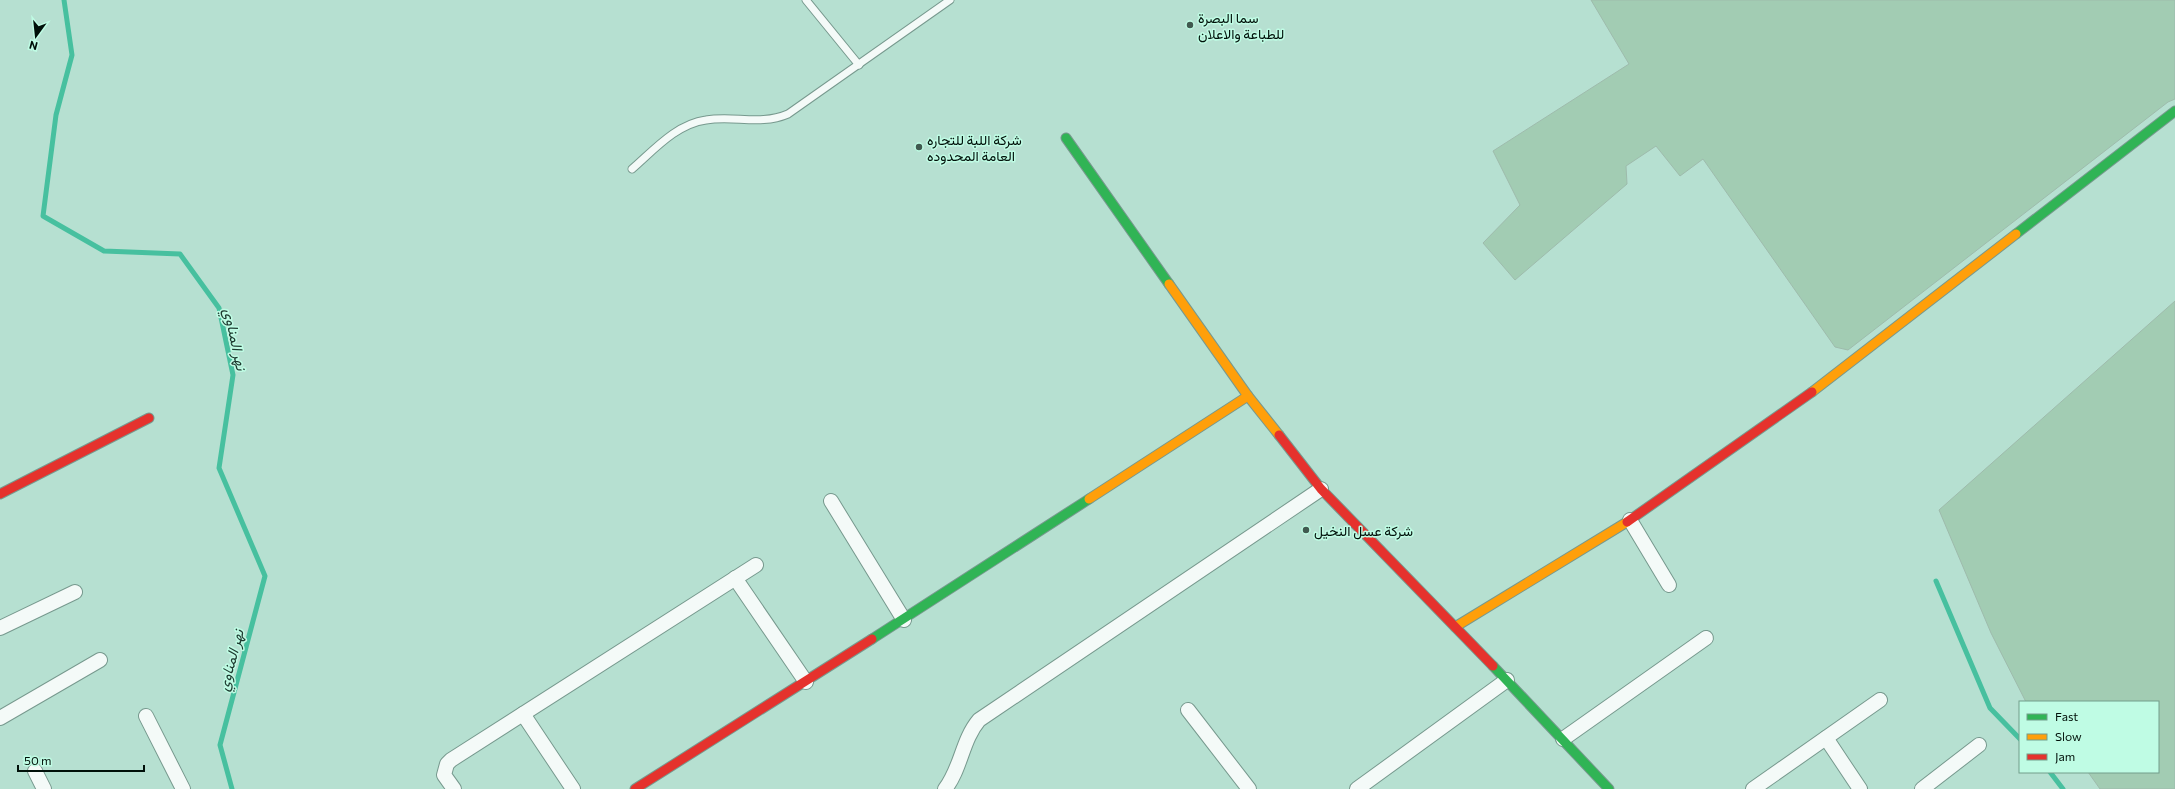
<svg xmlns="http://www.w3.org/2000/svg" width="2175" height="789" font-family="Commissioner,Vazirmatn,sans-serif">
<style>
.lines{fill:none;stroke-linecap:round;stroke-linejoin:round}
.stream{stroke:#47c09f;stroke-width:5}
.building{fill:#a2ccb3;stroke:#9ebbac}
.lane-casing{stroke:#77998e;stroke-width:9}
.street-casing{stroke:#77998e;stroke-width:16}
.fast-casing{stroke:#77998e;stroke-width:11}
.slow-casing{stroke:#77998e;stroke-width:11}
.jam-casing{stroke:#77998e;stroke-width:11}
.lane{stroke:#f4faf8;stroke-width:7}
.street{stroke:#f4faf8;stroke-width:14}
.fast{stroke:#30b455;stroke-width:9}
.slow{stroke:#ff9f0a;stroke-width:9}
.jam{stroke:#e5322d;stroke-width:9}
.poi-dot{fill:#40594f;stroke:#bffce4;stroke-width:1.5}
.labels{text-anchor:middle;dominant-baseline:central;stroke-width:3;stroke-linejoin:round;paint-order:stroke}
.poi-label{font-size:14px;fill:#001009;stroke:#bffce4;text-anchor:start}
.water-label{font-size:15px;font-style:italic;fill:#1d392f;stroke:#bffce4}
</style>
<rect width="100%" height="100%" fill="#b6e0d1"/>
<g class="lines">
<g class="stream">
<polyline points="64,0 72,55 56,115 43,216 104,251 180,254 219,308 233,375 219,468 265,576 220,745 232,789"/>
<polyline points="1936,581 1990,708 2020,739"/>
<polyline points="2050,772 2063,789"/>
</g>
</g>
<g class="building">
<polygon points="1591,0 2175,0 2175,99 2168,102 1848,350 1835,347 1703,159 1680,176 1656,146 1626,166 1627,184 1515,280 1483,243 1520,205 1493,151 1629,64"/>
<polygon points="2175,301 2175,789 2100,789 2088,772 2158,772 2158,702 2026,702 1991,633 1939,510"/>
</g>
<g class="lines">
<g class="lane-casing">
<g id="lane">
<polyline points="806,0 859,65"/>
<path d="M632,169C653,151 676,124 706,120C734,115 760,126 788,114L950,0"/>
</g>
</g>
<g class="street-casing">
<g id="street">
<polyline points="831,501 904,620"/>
<polyline points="1630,520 1669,585"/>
<polyline points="735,578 806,682"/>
<polyline points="0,628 75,592"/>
<polyline points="1188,710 1249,789"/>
<polyline points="523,714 573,789"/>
<polyline points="146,716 183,789"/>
<polyline points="0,718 100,660"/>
<polyline points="1826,738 1860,789"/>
<polyline points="1563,739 1706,638"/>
<polyline points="35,771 44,789"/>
<polyline points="454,789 444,775 447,764 451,760 756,565"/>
<path d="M945,789C961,769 962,740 979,720L1321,489"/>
<polyline points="1357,789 1507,680"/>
<polyline points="1753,789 1880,700"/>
<polyline points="1922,789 1979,745"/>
</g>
</g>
<g class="fast-casing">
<g id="fast">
<polyline points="1066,138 1169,284"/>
<polyline points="2016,234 2175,111"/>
<polyline points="872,639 1089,499"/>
<polyline points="1493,666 1609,789"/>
</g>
</g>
<g class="slow-casing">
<g id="slow">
<polyline points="1169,284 1248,396 1279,435"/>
<polyline points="1812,392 2016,234"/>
<polyline points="1089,499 1248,396"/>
<polyline points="1455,627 1627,522"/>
</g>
</g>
<g class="jam-casing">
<g id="jam">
<polyline points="1279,435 1321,489 1493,666"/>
<polyline points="0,494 149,418"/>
<polyline points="1627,522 1812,392"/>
<polyline points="635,789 872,639"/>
</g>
</g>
<use href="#lane" class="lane"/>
<use href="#street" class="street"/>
<use href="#fast" class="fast"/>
<use href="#slow" class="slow"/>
<use href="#jam" class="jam"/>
</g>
<g class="poi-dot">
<circle cx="1190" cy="25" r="4"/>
<circle cx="919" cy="147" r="4"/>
<circle cx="1306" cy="530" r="4"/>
</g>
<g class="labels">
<g class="poi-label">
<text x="1198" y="17">سما البصرة<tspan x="1198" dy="16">للطباعة والاعلان</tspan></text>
<text x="927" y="139">شركة اللبة للتجاره<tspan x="927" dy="16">العامة المحدوده</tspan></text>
<text x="1314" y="530">شركة عسل النخيل</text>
</g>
<g class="water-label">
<text transform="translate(236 339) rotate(78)">نهر المناوي</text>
<text transform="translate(230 660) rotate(-75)">نهر المناوي</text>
</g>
</g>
<rect x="2019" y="701" width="140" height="72" fill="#bffce4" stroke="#739e8c"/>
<rect x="2027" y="714" width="20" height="6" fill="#30b455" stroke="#739e8c"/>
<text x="2055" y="721" font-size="12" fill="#001009">Fast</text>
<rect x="2027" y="734" width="20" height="6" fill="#ff9f0a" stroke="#739e8c"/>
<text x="2055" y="741" font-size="12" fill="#001009">Slow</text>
<rect x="2027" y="754" width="20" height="6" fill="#e5322d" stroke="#739e8c"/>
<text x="2055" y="761" font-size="12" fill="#001009">Jam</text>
<g transform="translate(36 36) rotate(195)" stroke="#bffce4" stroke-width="3" paint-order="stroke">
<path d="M0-3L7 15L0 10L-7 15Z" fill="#001009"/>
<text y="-6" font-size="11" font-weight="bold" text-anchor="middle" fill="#001009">N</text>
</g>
<path d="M18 765v6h126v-6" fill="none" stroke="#001009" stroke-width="2"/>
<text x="24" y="765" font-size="12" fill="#001009" stroke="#bffce4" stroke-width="3" paint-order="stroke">50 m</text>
</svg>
